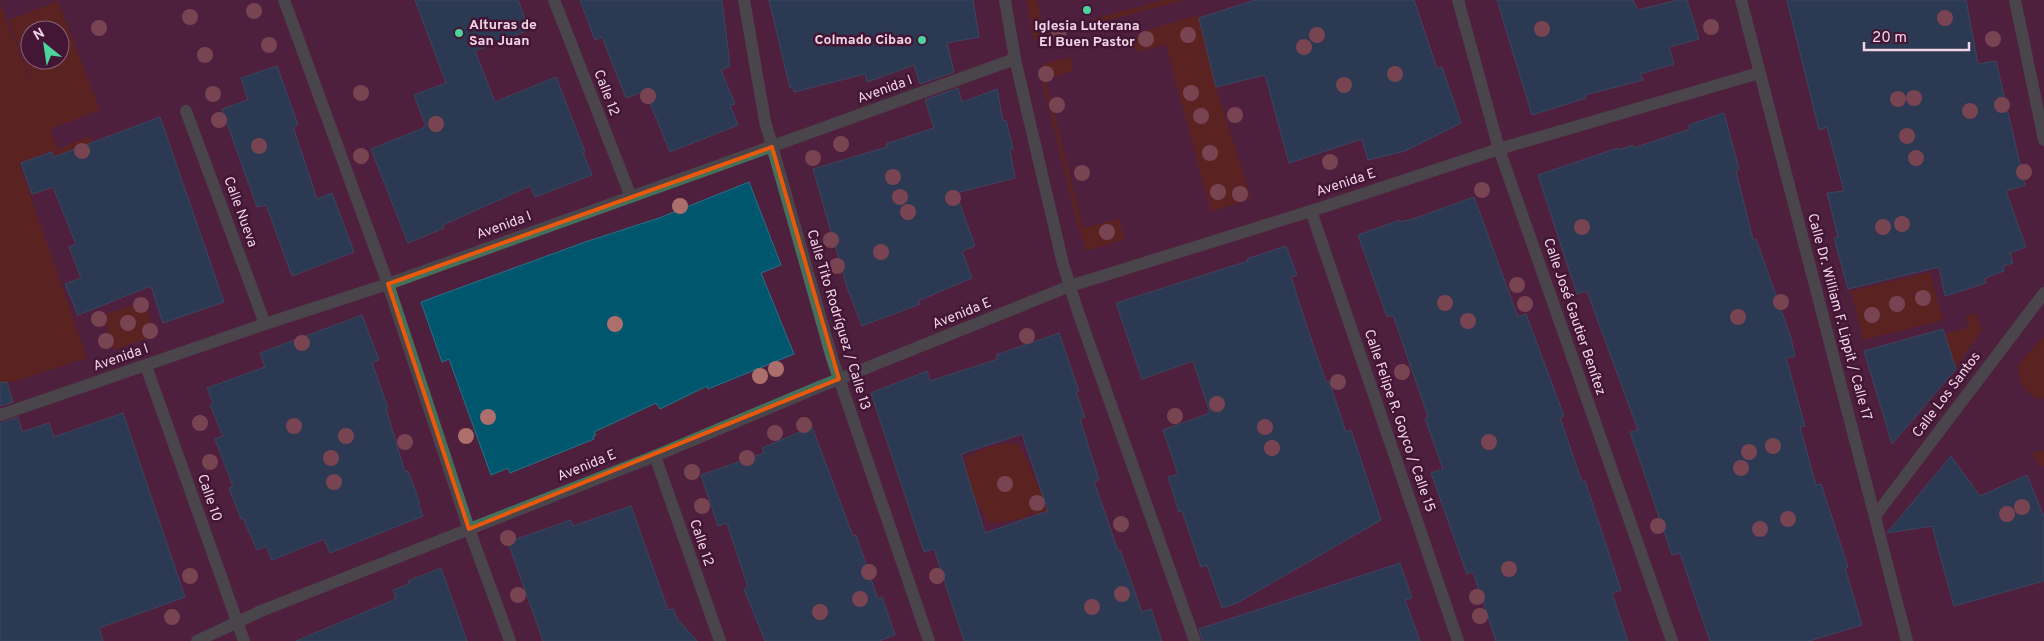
<svg xmlns="http://www.w3.org/2000/svg" width="2044" height="641" font-family="Overpass,sans-serif">
<style>
.green{fill:#6c2500;fill-rule:evenodd}
.building{fill:#00576d;stroke:#277187;fill-rule:evenodd}
.lines{fill:none;stroke-linecap:round;stroke-linejoin:round}
.minor{stroke:#45705b;stroke-width:12}
.tree{fill:#ad6f6c}
.marked{fill:none;stroke:#e8590c;stroke-width:4;stroke-linejoin:round}
.poi-dot{fill:#4bd49b;stroke:#421634;stroke-width:2}
.labels{text-anchor:middle;dominant-baseline:central;stroke-width:5;stroke-linejoin:round;paint-order:stroke}
.poi-label{font-size:14px;font-weight:bold;fill:#f1d4e5;stroke:#421634;text-anchor:start}
.street-label{font-size:14px;fill:#f1d4e5;stroke:#421634}
</style>
<rect width="100%" height="100%" fill="#4e203e"/>
<g class="green">
<polygon points="1026,0 1037,0 1045,32 1073,24 1073,28 1065,33 1034,40"/>
<polygon points="1163,0 1185,0 1098,23 1090,20"/>
<path d="M58,1L100,110L50,129L58,149L89,136L107,189L60,167L54,150L19,163L87,358L0,386V3L49,127L9,20ZM30,30H60V60H30Z"/>
<path d="M1198,15L1216,87L1251,198L1211,212L1166,45L1140,52L1133,48L1131,42C1139,28 1182,21 1198,15Z"/>
<polygon points="1070,57 1073,64 1072,71 1046,80 1083,228 1119,219 1125,239 1086,251 1078,226 1042,80 1043,64"/>
<polygon points="1930,272 1943,320 1863,340 1851,291"/>
<polygon points="144,301 156,335 114,350 103,315"/>
<polygon points="1976,314 1982,331 1955,367 1946,336 1947,333 1968,328 1966,316"/>
<path d="M2044,336V397L2040,399C2024,393 2018,381 2018,365Z"/>
<path d="M1016,443L1023,451L1049,512L1039,522L1034,513L1022,519L989,524L975,498H966L957,475L967,468L966,458C981,447 998,444 1016,443Z"/>
<polygon points="2037,451 2044,451 2044,467 2039,464 2033,454"/>
</g>
<g class="building">
<polygon points="415,0 518,0 529,30 475,51 495,102 556,77 585,152 583,153 592,175 535,197 530,186 443,225 444,228 408,243 371,149 426,127 414,95 446,83"/>
<polygon points="580,0 722,0 730,66 721,70 735,104 730,105 738,125 670,152 645,91 626,98 602,37 595,40"/>
<polygon points="769,0 973,0 979,37 947,43 954,72 920,84 914,65 867,82 865,74 794,92 793,87 790,88"/>
<polygon points="1255,0 1414,0 1437,69 1442,67 1461,123 1405,151 1368,160 1362,139 1289,163 1265,75 1216,87 1199,18"/>
<polygon points="1497,0 1633,0 1638,10 1678,0 1687,0 1699,39 1669,47 1674,64 1640,74 1643,80 1585,95 1586,98 1532,115"/>
<polygon points="1787,0 1966,0 1978,64 1996,61 2025,185 2006,191 2026,247 2010,253 2013,263 2003,266 2004,271 1985,278 1986,283 1945,296 1939,267 1848,289 1834,238 1838,237 1827,193 1844,191 1827,127 1819,130"/>
<polygon points="277,66 298,125 293,127 317,199 332,193 354,252 292,276 266,205 257,207 222,109 248,100 241,78"/>
<polygon points="958,88 962,102 997,89 1003,121 1006,120 1013,149 1010,150 1015,178 956,193 975,246 962,251 972,278 918,301 920,304 862,326 847,287 813,169 887,147 886,144 934,128 925,100"/>
<polygon points="1724,113 1739,169 1736,171 1753,240 1756,239 1791,338 1795,356 1786,358 1805,426 1800,427 1816,485 1821,484 1848,567 1845,568 1862,625 1809,641 1710,641 1680,553 1672,555 1630,432 1638,430 1587,291 1577,294 1538,175 1618,148 1619,150 1633,145 1634,148 1690,129 1689,125"/>
<polygon points="160,117 224,302 163,323 151,286 78,315 65,284 81,278 69,247 76,244 53,187 32,194 21,163 52,152 54,157"/>
<polygon points="749,182 781,265 761,273 794,354 708,389 707,386 660,409 656,403 594,432 596,435 593,436 594,439 510,473 508,468 491,475 449,359 442,362 421,302 585,242 659,218"/>
<polygon points="1474,197 1518,317 1526,314 1564,416 1560,418 1582,482 1585,481 1621,590 1612,593 1628,641 1496,641 1473,572 1467,574 1431,473 1443,469 1425,418 1428,417 1393,315 1387,317 1358,235 1400,220 1401,222 1416,218"/>
<polygon points="1286,246 1297,275 1291,277 1306,324 1326,382 1329,381 1346,432 1351,430 1381,520 1237,603 1222,608 1207,565 1201,567 1182,511 1179,512 1168,477 1178,474 1163,430 1210,413 1193,361 1142,379 1116,303 1248,261 1247,259"/>
<polygon points="362,315 379,360 372,363 388,408 386,409 405,472 408,471 420,503 418,503 423,516 330,553 324,539 272,560 266,546 257,550 243,518 241,519 229,488 233,486 215,439 223,436 210,405 213,403 207,388 265,367 260,353"/>
<polygon points="1943,329 1956,369 1892,444 1864,351"/>
<path d="M1059,333L1079,391L1076,392L1085,417L1080,419L1099,480L1094,481L1118,551L1120,550L1142,612L1151,609L1162,641H964L934,549L924,552L871,393L927,371L930,381L998,359L996,355ZM1022,434L1048,511L985,533L961,454Z"/>
<polygon points="7,382 13,402 0,406 0,383"/>
<polygon points="123,413 185,597 99,628 103,641 0,641 0,423 18,417 22,432 49,423 54,437"/>
<polygon points="812,427 853,536 856,535 878,599 882,597 895,635 879,641 765,641 744,589 748,587 727,523 718,526 701,475 764,453 762,448"/>
<polygon points="1951,456 1980,496 2027,475 2044,517 2044,581 1954,606 1932,526 1887,533"/>
<polygon points="631,506 668,610 673,609 678,620 697,641 543,641 508,542 571,520 573,526"/>
<polygon points="1400,563 1412,598 1405,600 1420,641 1203,641 1199,629"/>
<polygon points="441,568 467,641 296,641 396,599 393,590 409,584 408,581"/>
</g>
<g class="lines">
<g class="minor">
<polyline points="284,0 388,284 469,529 510,641"/>
<polyline points="554,0 631,197"/>
<polyline points="744,0 765,121 832,358 929,641"/>
<polyline points="1005,0 1015,59 1063,264 1078,312 1195,641"/>
<polyline points="1458,0 1499,149 1672,641"/>
<polyline points="1741,0 1907,641"/>
<polyline points="2015,0 2044,140"/>
<polyline points="186,111 265,324"/>
<polyline points="1311,211 1458,641"/>
<polyline points="146,366 244,641"/>
<polyline points="0,415 265,324 388,284 1015,59"/>
<polyline points="655,456 720,641"/>
<polyline points="1875,516 2044,293"/>
<polyline points="197,641 261,611 655,456 814,389 1070,286 1311,211 1499,149 1759,73"/>
</g>
</g>
<g class="tree">
<circle cx="254" cy="11" r="8"/>
<circle cx="190" cy="17" r="8"/>
<circle cx="1945" cy="18" r="8"/>
<circle cx="1711" cy="27" r="8"/>
<circle cx="99" cy="28" r="8"/>
<circle cx="1542" cy="29" r="8"/>
<circle cx="1059" cy="31" r="8"/>
<circle cx="1188" cy="35" r="8"/>
<circle cx="1317" cy="35" r="8"/>
<circle cx="1146" cy="39" r="8"/>
<circle cx="1993" cy="39" r="8"/>
<circle cx="269" cy="45" r="8"/>
<circle cx="1304" cy="47" r="8"/>
<circle cx="205" cy="55" r="8"/>
<circle cx="1046" cy="74" r="8"/>
<circle cx="1395" cy="74" r="8"/>
<circle cx="1344" cy="85" r="8"/>
<circle cx="361" cy="93" r="8"/>
<circle cx="1191" cy="93" r="8"/>
<circle cx="213" cy="94" r="8"/>
<circle cx="648" cy="96" r="8"/>
<circle cx="1914" cy="98" r="8"/>
<circle cx="1898" cy="99" r="8"/>
<circle cx="1057" cy="105" r="8"/>
<circle cx="2002" cy="105" r="8"/>
<circle cx="1970" cy="111" r="8"/>
<circle cx="1235" cy="115" r="8"/>
<circle cx="1201" cy="116" r="8"/>
<circle cx="219" cy="120" r="8"/>
<circle cx="436" cy="124" r="8"/>
<circle cx="1907" cy="136" r="8"/>
<circle cx="841" cy="144" r="8"/>
<circle cx="259" cy="146" r="8"/>
<circle cx="82" cy="151" r="8"/>
<circle cx="1210" cy="153" r="8"/>
<circle cx="361" cy="156" r="8"/>
<circle cx="813" cy="158" r="8"/>
<circle cx="1916" cy="158" r="8"/>
<circle cx="1330" cy="162" r="8"/>
<circle cx="2024" cy="172" r="8"/>
<circle cx="1082" cy="173" r="8"/>
<circle cx="893" cy="177" r="8"/>
<circle cx="1482" cy="190" r="8"/>
<circle cx="1218" cy="192" r="8"/>
<circle cx="1240" cy="194" r="8"/>
<circle cx="900" cy="197" r="8"/>
<circle cx="953" cy="198" r="8"/>
<circle cx="680" cy="206" r="8"/>
<circle cx="908" cy="212" r="8"/>
<circle cx="1902" cy="224" r="8"/>
<circle cx="1582" cy="227" r="8"/>
<circle cx="1883" cy="227" r="8"/>
<circle cx="1107" cy="232" r="8"/>
<circle cx="831" cy="240" r="8"/>
<circle cx="881" cy="252" r="8"/>
<circle cx="837" cy="266" r="8"/>
<circle cx="1517" cy="285" r="8"/>
<circle cx="1923" cy="298" r="8"/>
<circle cx="1781" cy="302" r="8"/>
<circle cx="1445" cy="303" r="8"/>
<circle cx="1525" cy="304" r="8"/>
<circle cx="1897" cy="304" r="8"/>
<circle cx="141" cy="305" r="8"/>
<circle cx="1872" cy="315" r="8"/>
<circle cx="1738" cy="317" r="8"/>
<circle cx="99" cy="319" r="8"/>
<circle cx="1468" cy="321" r="8"/>
<circle cx="128" cy="323" r="8"/>
<circle cx="615" cy="324" r="8"/>
<circle cx="150" cy="331" r="8"/>
<circle cx="1027" cy="336" r="8"/>
<circle cx="106" cy="341" r="8"/>
<circle cx="302" cy="343" r="8"/>
<circle cx="776" cy="369" r="8"/>
<circle cx="1402" cy="372" r="8"/>
<circle cx="760" cy="376" r="8"/>
<circle cx="1338" cy="382" r="8"/>
<circle cx="1217" cy="404" r="8"/>
<circle cx="1175" cy="416" r="8"/>
<circle cx="488" cy="417" r="8"/>
<circle cx="200" cy="423" r="8"/>
<circle cx="804" cy="425" r="8"/>
<circle cx="294" cy="426" r="8"/>
<circle cx="1265" cy="427" r="8"/>
<circle cx="775" cy="433" r="8"/>
<circle cx="346" cy="436" r="8"/>
<circle cx="466" cy="436" r="8"/>
<circle cx="405" cy="442" r="8"/>
<circle cx="1489" cy="442" r="8"/>
<circle cx="1773" cy="446" r="8"/>
<circle cx="1272" cy="448" r="8"/>
<circle cx="1749" cy="452" r="8"/>
<circle cx="331" cy="458" r="8"/>
<circle cx="747" cy="458" r="8"/>
<circle cx="210" cy="462" r="8"/>
<circle cx="1741" cy="468" r="8"/>
<circle cx="692" cy="472" r="8"/>
<circle cx="334" cy="482" r="8"/>
<circle cx="1005" cy="484" r="8"/>
<circle cx="1037" cy="503" r="8"/>
<circle cx="702" cy="506" r="8"/>
<circle cx="2022" cy="507" r="8"/>
<circle cx="2007" cy="514" r="8"/>
<circle cx="1788" cy="519" r="8"/>
<circle cx="1121" cy="524" r="8"/>
<circle cx="1658" cy="526" r="8"/>
<circle cx="1760" cy="529" r="8"/>
<circle cx="508" cy="538" r="8"/>
<circle cx="1509" cy="569" r="8"/>
<circle cx="869" cy="572" r="8"/>
<circle cx="190" cy="576" r="8"/>
<circle cx="937" cy="576" r="8"/>
<circle cx="1122" cy="594" r="8"/>
<circle cx="518" cy="595" r="8"/>
<circle cx="1477" cy="597" r="8"/>
<circle cx="860" cy="599" r="8"/>
<circle cx="1092" cy="607" r="8"/>
<circle cx="820" cy="612" r="8"/>
<circle cx="1480" cy="616" r="8"/>
<circle cx="172" cy="617" r="8"/>
</g>
<path d="M0 0H2044V641H0ZM772,147L839,379L469,529L388,284Z" fill="#4e203e" fill-opacity=".55" fill-rule="evenodd"/>
<path class="marked" d="M772,147L839,379L469,529L388,284Z"/>
<g class="poi-dot">
<circle cx="1087" cy="10" r="5"/>
<circle cx="459" cy="33" r="5"/>
<circle cx="922" cy="40" r="5"/>
</g>
<g class="labels">
<g class="poi-label">
<text x="469" y="25">Alturas de<tspan x="469" dy="16">San Juan</tspan></text>
<text x="1087" y="26" text-anchor="middle">Iglesia Luterana<tspan x="1087" dy="16">El Buen Pastor</tspan></text>
<text x="912" y="40" text-anchor="end">Colmado Cibao</text>
</g>
<g class="street-label">
<text transform="translate(885 90) rotate(-20)">Avenida I</text>
<text transform="translate(606 93) rotate(69)">Calle 12</text>
<text transform="translate(1346 183) rotate(-18)">Avenida E</text>
<text transform="translate(240 212) rotate(70)">Calle Nueva</text>
<text transform="translate(504 226) rotate(-20)">Avenida I</text>
<text transform="translate(962 314) rotate(-22)">Avenida E</text>
<text transform="translate(1574 317) rotate(71)">Calle José Gautier Benítez</text>
<text transform="translate(1839 317) rotate(75)">Calle Dr. William F. Lippit / Calle 17</text>
<text transform="translate(838 320) rotate(73)">Calle Tito Rodríguez / Calle 13</text>
<text transform="translate(121 358) rotate(-19)">Avenida I</text>
<text transform="translate(1947 395) rotate(-53)">Calle Los Santos</text>
<text transform="translate(1399 421) rotate(71)">Calle Felipe R. Goyco / Calle 15</text>
<text transform="translate(587 466) rotate(-22)">Avenida E</text>
<text transform="translate(209 498) rotate(71)">Calle 10</text>
<text transform="translate(701 543) rotate(71)">Calle 12</text>
</g>
</g>
<g transform="translate(45 45) rotate(330)"><circle r="24" fill="#421634" stroke="#88627b"/>
<path d="M0-4L9 19L0 12L-9 19Z" fill="#4bd49b"/>
<text y="-8" font-size="14" font-weight="bold" text-anchor="middle" fill="#f1d4e5">N</text>
</g>
<path d="M1864 42v8h105v-8" fill="none" stroke="#f1d4e5" stroke-width="2.5"/>
<text x="1872" y="42" font-size="15" fill="#f1d4e5" stroke="#421634" stroke-width="4" paint-order="stroke">20 m</text>
</svg>
